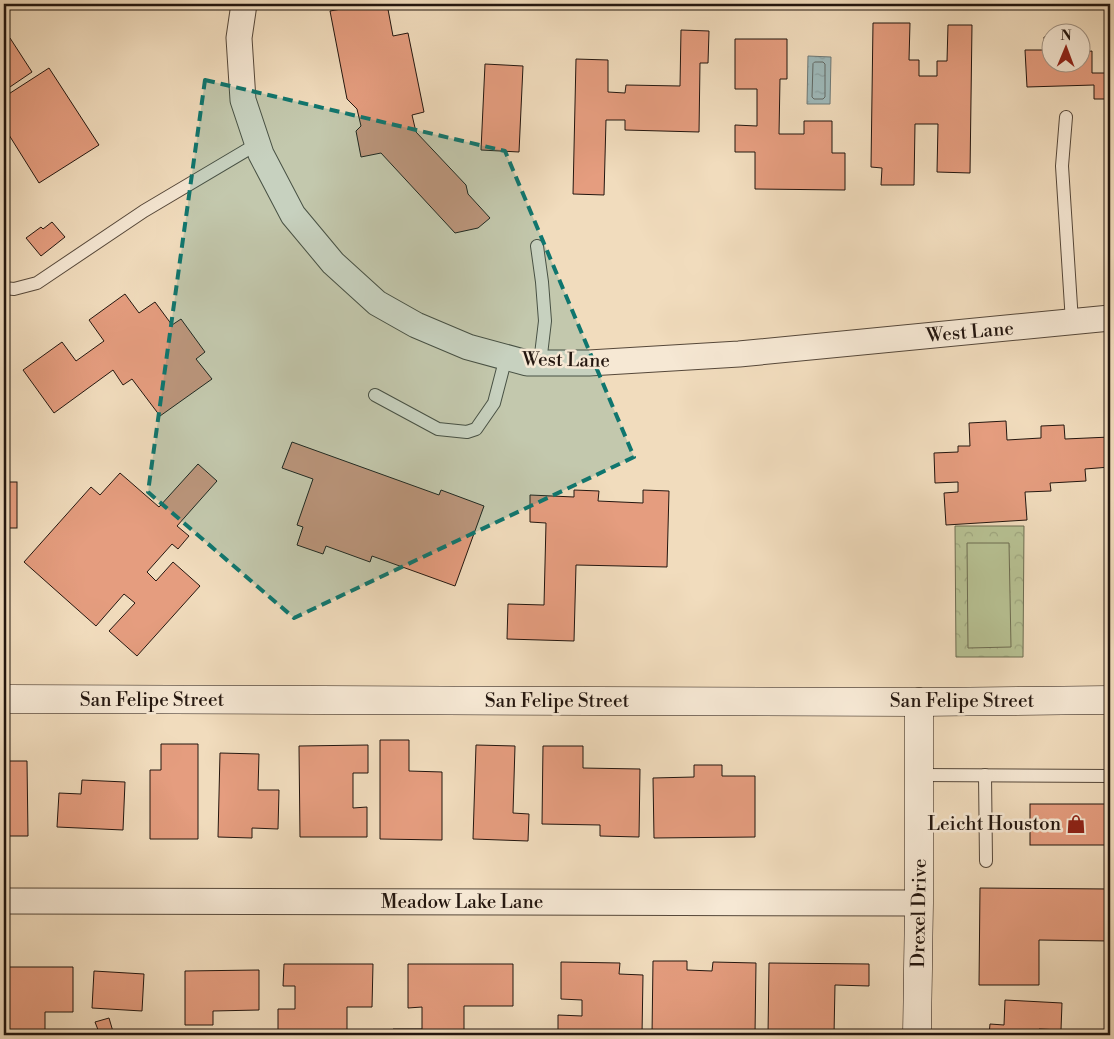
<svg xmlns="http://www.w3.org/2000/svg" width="1114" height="1039" font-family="'Libre Bodoni',serif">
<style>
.park{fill:url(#park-crowns);stroke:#6d6c51}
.pitch{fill:#b7c193;stroke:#6d6c51}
.water{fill:url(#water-ripples);stroke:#6d7876}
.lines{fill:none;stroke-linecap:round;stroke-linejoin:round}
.shore{stroke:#606864;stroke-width:1}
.building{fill:#e59d7f;stroke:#23160f}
.lane-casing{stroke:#56483a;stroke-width:14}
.street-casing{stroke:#56483a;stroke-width:27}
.secondary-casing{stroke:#23160f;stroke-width:29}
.lane{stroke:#f6e8d4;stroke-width:12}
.street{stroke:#f6e8d4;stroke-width:25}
.secondary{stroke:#f6e8d4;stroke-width:28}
.marked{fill:#0f766e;fill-opacity:0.2;stroke:#0f766e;stroke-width:4;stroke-dasharray:10 6;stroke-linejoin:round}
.labels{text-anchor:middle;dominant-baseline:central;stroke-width:5;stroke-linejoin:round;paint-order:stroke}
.street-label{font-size:19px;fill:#23160f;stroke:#f6e8d4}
.poi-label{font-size:19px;fill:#23160f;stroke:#f6e8d4;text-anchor:end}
</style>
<defs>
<pattern id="park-crowns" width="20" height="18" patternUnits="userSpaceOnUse" patternTransform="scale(1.25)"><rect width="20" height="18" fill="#b7c193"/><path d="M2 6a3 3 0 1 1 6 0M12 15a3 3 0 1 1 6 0" fill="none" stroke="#9da57e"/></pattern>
<pattern id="water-ripples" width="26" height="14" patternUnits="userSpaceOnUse" patternTransform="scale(1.25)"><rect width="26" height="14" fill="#9eb9ba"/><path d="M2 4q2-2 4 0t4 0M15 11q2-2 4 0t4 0" fill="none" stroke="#889e9f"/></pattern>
</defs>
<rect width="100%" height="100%" fill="#f1dcbd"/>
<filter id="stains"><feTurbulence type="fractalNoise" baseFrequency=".004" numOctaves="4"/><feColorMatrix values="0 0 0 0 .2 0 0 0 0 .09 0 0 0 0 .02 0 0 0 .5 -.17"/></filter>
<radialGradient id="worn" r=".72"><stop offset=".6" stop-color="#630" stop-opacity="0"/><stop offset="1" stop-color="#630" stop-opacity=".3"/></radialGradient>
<polygon class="park" points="955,526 1024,526 1023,657 956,657"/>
<polygon class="pitch" points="967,543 1009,543 1011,647 968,648"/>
<polygon class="water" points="808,56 831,57 830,104 807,104"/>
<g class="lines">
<polygon class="shore" points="815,62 823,62 825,64 825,97 823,99 814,99 812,97 813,64"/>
</g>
<g class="building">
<polygon points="369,4 387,4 393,36 408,33 424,112 412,115 416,132 466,185 468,194 490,218 478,228 455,233 381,153 361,157 356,131 361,126 357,109 347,99 330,11"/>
<polygon points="873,23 910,23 909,60 919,60 919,76 937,76 937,61 947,61 948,25 972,25 970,173 937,172 938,124 915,124 914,185 881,185 882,168 871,167"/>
<polygon points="681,30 709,31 708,63 700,63 699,132 625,130 625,120 606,120 604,195 573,194 576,59 608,60 608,92 625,93 626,85 680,86"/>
<polygon points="1044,37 1052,37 1052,62 1082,62 1082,52 1092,51 1092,73 1110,73 1110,99 1094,99 1094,85 1027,87 1025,50 1044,50"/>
<polygon points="10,38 32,72 4,91 4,42"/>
<polygon points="735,39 787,39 787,79 780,79 779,134 804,134 804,121 832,121 832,153 845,153 845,190 755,189 755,152 735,152 735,125 757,126 757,89 735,89"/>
<polygon points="485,64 523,66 519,152 481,150"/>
<polygon points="49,68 99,145 39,183 4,127 4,97"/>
<polygon points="52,222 65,237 41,256 26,238 41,227 43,229"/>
<polygon points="125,294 139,313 155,302 172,325 181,319 205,352 196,359 212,379 160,416 132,379 123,385 113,370 54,413 23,370 62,342 76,361 104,341 89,320"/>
<polygon points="1006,421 1007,440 1041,438 1041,426 1064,425 1065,439 1110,437 1110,467 1085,469 1086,481 1050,483 1051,491 1025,492 1027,520 946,525 944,493 958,492 958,482 935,483 934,453 958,452 958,446 970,446 969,423"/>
<polygon points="292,442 439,495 441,490 484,506 455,586 372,556 370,562 326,546 323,554 297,545 303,527 297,525 313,479 282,468"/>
<polygon points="198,464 217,481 177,526 189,536 178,549 172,544 147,572 156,581 173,562 200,586 137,656 109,631 135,603 124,594 96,626 24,562 91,487 100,495 120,473 159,507"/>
<rect x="4" y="482" width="13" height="46"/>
<polygon points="574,490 599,491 598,501 643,503 643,490 669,491 667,567 576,565 574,641 507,639 508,604 544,605 546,523 530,522 530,495 574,497"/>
<polygon points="380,740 409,740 409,771 442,772 442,840 380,839"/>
<polygon points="161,744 198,744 198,839 150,839 150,770 161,770"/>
<polygon points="368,745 368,773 353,773 353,808 367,807 367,837 300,837 299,746"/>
<polygon points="476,745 515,746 513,813 529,814 528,841 473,839"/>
<polygon points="543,746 583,746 583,768 640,769 639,837 600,836 600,825 542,824"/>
<polygon points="220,753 259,754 258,790 279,790 278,829 252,828 252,838 218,837"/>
<polygon points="4,761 27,761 28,836 4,836"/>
<polygon points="694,765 722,765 722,776 755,776 755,837 654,838 653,778 694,777"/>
<polygon points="82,780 125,782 123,830 57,827 59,793 81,794"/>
<rect x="1030" y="804" width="80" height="41"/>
<polygon points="980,888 1110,889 1110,941 1039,940 1039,985 979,985"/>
<polygon points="653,961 687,961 687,970 712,971 713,962 756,963 755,1035 735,1035 735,1031 693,1030 693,1035 652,1035"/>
<polygon points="561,962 620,963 619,974 643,975 642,1035 558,1035 558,1015 582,1016 582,1000 561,999"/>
<polygon points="769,963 869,964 869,986 835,985 834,1035 768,1035"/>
<polygon points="284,964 373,964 372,1007 347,1007 347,1035 278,1035 278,1009 295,1009 295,986 283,986"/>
<polygon points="408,964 513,964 513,1006 464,1006 464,1032 440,1032 440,1035 394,1035 393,1029 422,1029 422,1007 408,1008"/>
<polygon points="9,967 73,967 73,1012 45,1012 45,1031 9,1031"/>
<polygon points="259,970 259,1010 213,1011 213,1025 185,1025 185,971"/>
<polygon points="94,971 144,974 142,1011 92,1008"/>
<polygon points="1005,1000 1062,1003 1061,1030 1039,1029 1039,1035 989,1035 990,1024 1004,1025"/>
<polygon points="109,1018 114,1035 100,1035 95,1022"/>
</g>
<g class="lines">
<g class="lane-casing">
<g id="lane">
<polyline points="1066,117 1062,166 1072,322"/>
<polyline points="537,246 542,282 545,321 540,363"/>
<polyline points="4,288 14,289 37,283 144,211 257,144"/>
<polyline points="375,395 438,429 467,432 476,429 494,403 506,357"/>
<polyline points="919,775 1110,776"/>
<polyline points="985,775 986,861"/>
</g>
</g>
<g class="street-casing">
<g id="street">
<polyline points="244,4 239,38 243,100 261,154 293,215 333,263 377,303 416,325 468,347 527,363 589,363 739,354 1110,318"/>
<polyline points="4,901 919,903"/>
</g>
</g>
<g class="secondary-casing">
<g id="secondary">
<polyline points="4,699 919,702 1110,700"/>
<polyline points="917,1035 919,903 919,702"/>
</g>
</g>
<use href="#lane" class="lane"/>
<use href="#street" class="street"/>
<use href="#secondary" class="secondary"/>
</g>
<path class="marked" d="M205,80L505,151L634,457L294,618L148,492Z"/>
<defs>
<g id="shop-bare" transform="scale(1.5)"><path d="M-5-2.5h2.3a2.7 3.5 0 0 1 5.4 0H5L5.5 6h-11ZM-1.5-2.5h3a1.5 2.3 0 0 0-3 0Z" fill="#8f2418" stroke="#f6e8d4" stroke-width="2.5" paint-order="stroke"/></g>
</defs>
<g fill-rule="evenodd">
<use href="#shop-bare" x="1076" y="824"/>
</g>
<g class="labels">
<g class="street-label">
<text transform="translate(970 332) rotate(-5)">West Lane</text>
<text transform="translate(566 360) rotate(1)">West Lane</text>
<text x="152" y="700">San Felipe Street</text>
<text x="557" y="701">San Felipe Street</text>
<text x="962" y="701">San Felipe Street</text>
<text x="462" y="902">Meadow Lake Lane</text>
<text transform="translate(919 913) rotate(-89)">Drexel Drive</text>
</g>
<g class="poi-label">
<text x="1061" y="824">Leicht Houston</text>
</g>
</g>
<rect width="1114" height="1039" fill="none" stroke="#f1dcbd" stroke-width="20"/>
<rect x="5" y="5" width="1104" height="1029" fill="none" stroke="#23160f" stroke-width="2.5"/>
<rect x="10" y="10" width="1094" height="1019" fill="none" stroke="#23160f"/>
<g transform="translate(1066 48) rotate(1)"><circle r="24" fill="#f6e8d4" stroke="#a29485"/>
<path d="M0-4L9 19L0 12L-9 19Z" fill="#8f2418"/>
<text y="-8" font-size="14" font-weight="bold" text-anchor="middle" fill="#23160f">N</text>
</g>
<rect width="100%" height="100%" filter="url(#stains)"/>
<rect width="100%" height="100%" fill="url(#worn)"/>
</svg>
